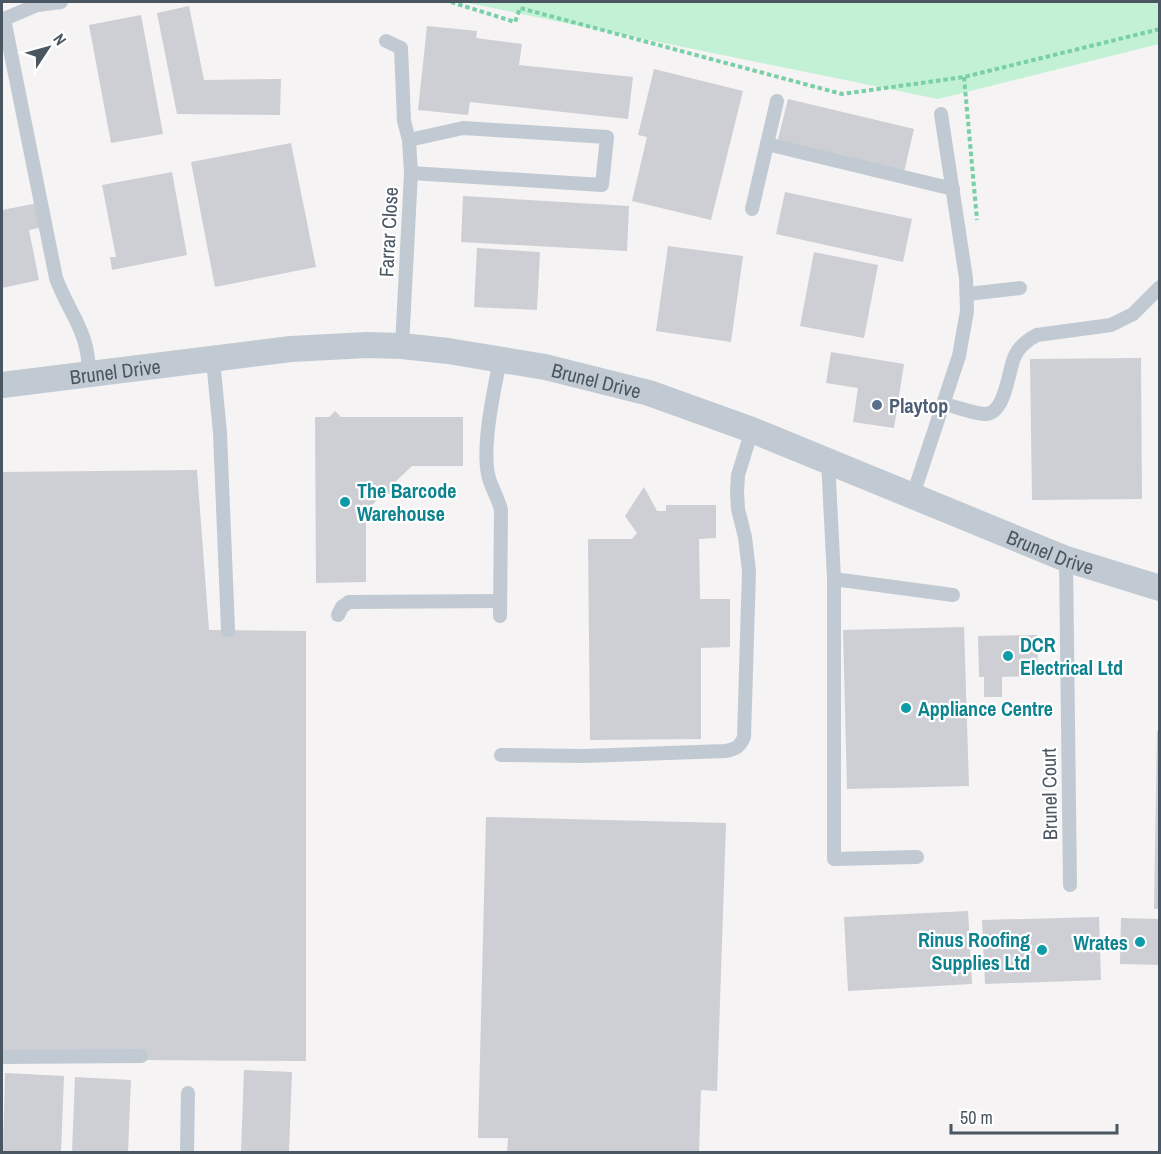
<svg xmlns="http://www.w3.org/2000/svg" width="1161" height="1154" font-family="'Archivo Narrow',sans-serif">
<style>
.green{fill:#c3f1d5}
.building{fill:#cdcfd5}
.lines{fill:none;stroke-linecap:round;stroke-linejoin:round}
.path{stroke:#7ad0a6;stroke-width:4;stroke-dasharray:4.5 3;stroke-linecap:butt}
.service{stroke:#c1cad2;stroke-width:14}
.minor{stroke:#c1cad2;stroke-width:26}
.service-dot{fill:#5c6f8a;stroke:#fff;stroke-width:2}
.culture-dot{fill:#0f9aa8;stroke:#fff;stroke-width:2}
.labels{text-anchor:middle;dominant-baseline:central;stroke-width:4.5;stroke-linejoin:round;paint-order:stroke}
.street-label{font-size:20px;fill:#4a5661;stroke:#fff}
.service-label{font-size:20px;font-weight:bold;fill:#4e5e75;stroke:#fff;text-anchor:start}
.culture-label{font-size:20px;font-weight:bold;fill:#0d838f;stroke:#fff;text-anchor:start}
</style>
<rect width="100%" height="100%" fill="#f5f3f3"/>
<polygon class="green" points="463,2 1159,2 1159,44 938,99"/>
<g class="building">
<polygon points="189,6 204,80 281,79 280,115 177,114 157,13"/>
<polygon points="141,15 163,134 111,143 89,25"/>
<polygon points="427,26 477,31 476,38 522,44 519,65 633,77 628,119 470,102 468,115 418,110"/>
<polygon points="654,69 743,91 711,220 632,201 647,137 638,135"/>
<polygon points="788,99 914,129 904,172 777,143"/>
<polygon points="291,143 316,267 215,287 191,162"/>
<polygon points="172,172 187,255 112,270 110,257 116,257 102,185"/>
<polygon points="785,192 912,219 903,262 776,234"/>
<polygon points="463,196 629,206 627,251 461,242"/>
<polygon points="38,203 43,227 29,230 39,280 2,288 2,210"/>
<polygon points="668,246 743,256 731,342 656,331"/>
<polygon points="477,248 540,252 537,310 474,307"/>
<polygon points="814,252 878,265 864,338 800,326"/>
<polygon points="831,352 904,364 894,428 853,422 858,388 826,383"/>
<polygon points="1141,358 1142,499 1032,500 1030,359"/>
<polygon points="335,411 341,417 463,417 463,466 412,466 393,484 394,494 383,494 366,511 366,582 316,583 315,417 329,417"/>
<polygon points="197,470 209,630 306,631 306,1061 141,1060 2,1051 2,472"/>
<polygon points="644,487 657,511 666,511 666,505 716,505 716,538 699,539 700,599 730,599 730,647 701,648 701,739 590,740 588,539 632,539 637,533 625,516"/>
<polygon points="964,627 969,786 847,789 843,630"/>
<polygon points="1037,635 1038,676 1002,677 1002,697 984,697 984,677 979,677 978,636"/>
<polygon points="1157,731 1160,731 1160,909 1154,909"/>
<polygon points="486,817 726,823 717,1091 701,1090 699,1152 507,1152 508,1138 478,1138"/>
<polygon points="968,911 972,984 848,991 844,917"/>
<polygon points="1099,917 1101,980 985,984 982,920"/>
<polygon points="1121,918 1160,919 1160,965 1120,964"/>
<polygon points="244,1070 292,1072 289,1152 241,1152"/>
<polygon points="5,1073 64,1076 61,1152 3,1152"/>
<polygon points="75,1077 131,1080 128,1152 72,1152"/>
</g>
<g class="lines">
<g class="path">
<polyline points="451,2 515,22 520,8 842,94 964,77 1160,29"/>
<polyline points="964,77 977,220"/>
</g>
<g class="service">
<path d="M61,2L37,5L4,19L56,278C70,316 89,330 89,375"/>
<polyline points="386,41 401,48 404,121 409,140 411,173 402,346"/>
<polyline points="409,140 463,128 607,137 602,185 411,173"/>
<polyline points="767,144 953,189"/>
<polyline points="752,209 777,101"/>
<polyline points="968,294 1020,288"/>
<polyline points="213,360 220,433 228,630"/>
<path d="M944,404C957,407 972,413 985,414C1005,414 1008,373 1014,358C1018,348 1027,340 1037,335L1111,325L1133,314L1160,287"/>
<polyline points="828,460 834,579 834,859 917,857"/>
<polyline points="913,495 959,356 967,311 966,278 941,114"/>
<polyline points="1066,559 1070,885"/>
<polyline points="834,579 953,595"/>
<polyline points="338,615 342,607 349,602 499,601"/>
<path d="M500,616L501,510C498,497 490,486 488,474C482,444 494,390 500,360"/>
<path d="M501,755L584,756L725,751C736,749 740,747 744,737L749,571L745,537L738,509L737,492L738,475L752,430"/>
<polyline points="2,1057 141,1056"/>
<polyline points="187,1152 188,1093"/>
</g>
<path class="minor" id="s1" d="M2,385L291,349L367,345L402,346L448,351L545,367L649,393L752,430L1066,559L1160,588"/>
</g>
<circle class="service-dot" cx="877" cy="405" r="6"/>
<g class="culture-dot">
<circle cx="345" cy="502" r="6"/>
<circle cx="1008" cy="656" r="6"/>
<circle cx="906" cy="708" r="6"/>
<circle cx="1140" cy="942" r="6"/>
<circle cx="1042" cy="950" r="6"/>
</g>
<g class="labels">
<g class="street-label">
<text transform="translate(388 232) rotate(-87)">Farrar Close</text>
<text stroke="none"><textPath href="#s1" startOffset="114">Brunel Drive</textPath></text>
<text stroke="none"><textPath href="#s1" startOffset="600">Brunel Drive</textPath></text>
<text stroke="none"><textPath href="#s1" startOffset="1086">Brunel Drive</textPath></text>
<text transform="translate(1049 794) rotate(-91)">Brunel Court</text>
</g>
<g class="service-label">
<text x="889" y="405">Playtop</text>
</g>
<g class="culture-label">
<text x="357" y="490">The Barcode<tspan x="357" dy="23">Warehouse</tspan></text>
<text x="1020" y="644">DCR<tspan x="1020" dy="23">Electrical Ltd</tspan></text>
<text x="918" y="708">Appliance Centre</text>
<text x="1030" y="939" text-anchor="end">Rinus Roofing<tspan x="1030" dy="23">Supplies Ltd</tspan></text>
<text x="1128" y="942" text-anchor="end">Wrates</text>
</g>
</g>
<rect width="1161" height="1154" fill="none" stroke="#4a5661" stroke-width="6"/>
<g transform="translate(48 48) rotate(54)" stroke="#ffffff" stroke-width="4.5" paint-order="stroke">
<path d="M0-4.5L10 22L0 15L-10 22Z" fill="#4a5661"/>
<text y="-9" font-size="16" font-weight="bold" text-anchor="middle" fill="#4a5661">N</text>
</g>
<path d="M951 1124v9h166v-9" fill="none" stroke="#4a5661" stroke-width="3"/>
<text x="960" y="1124" font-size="18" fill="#4a5661" stroke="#ffffff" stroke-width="4.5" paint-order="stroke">50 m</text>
</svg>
